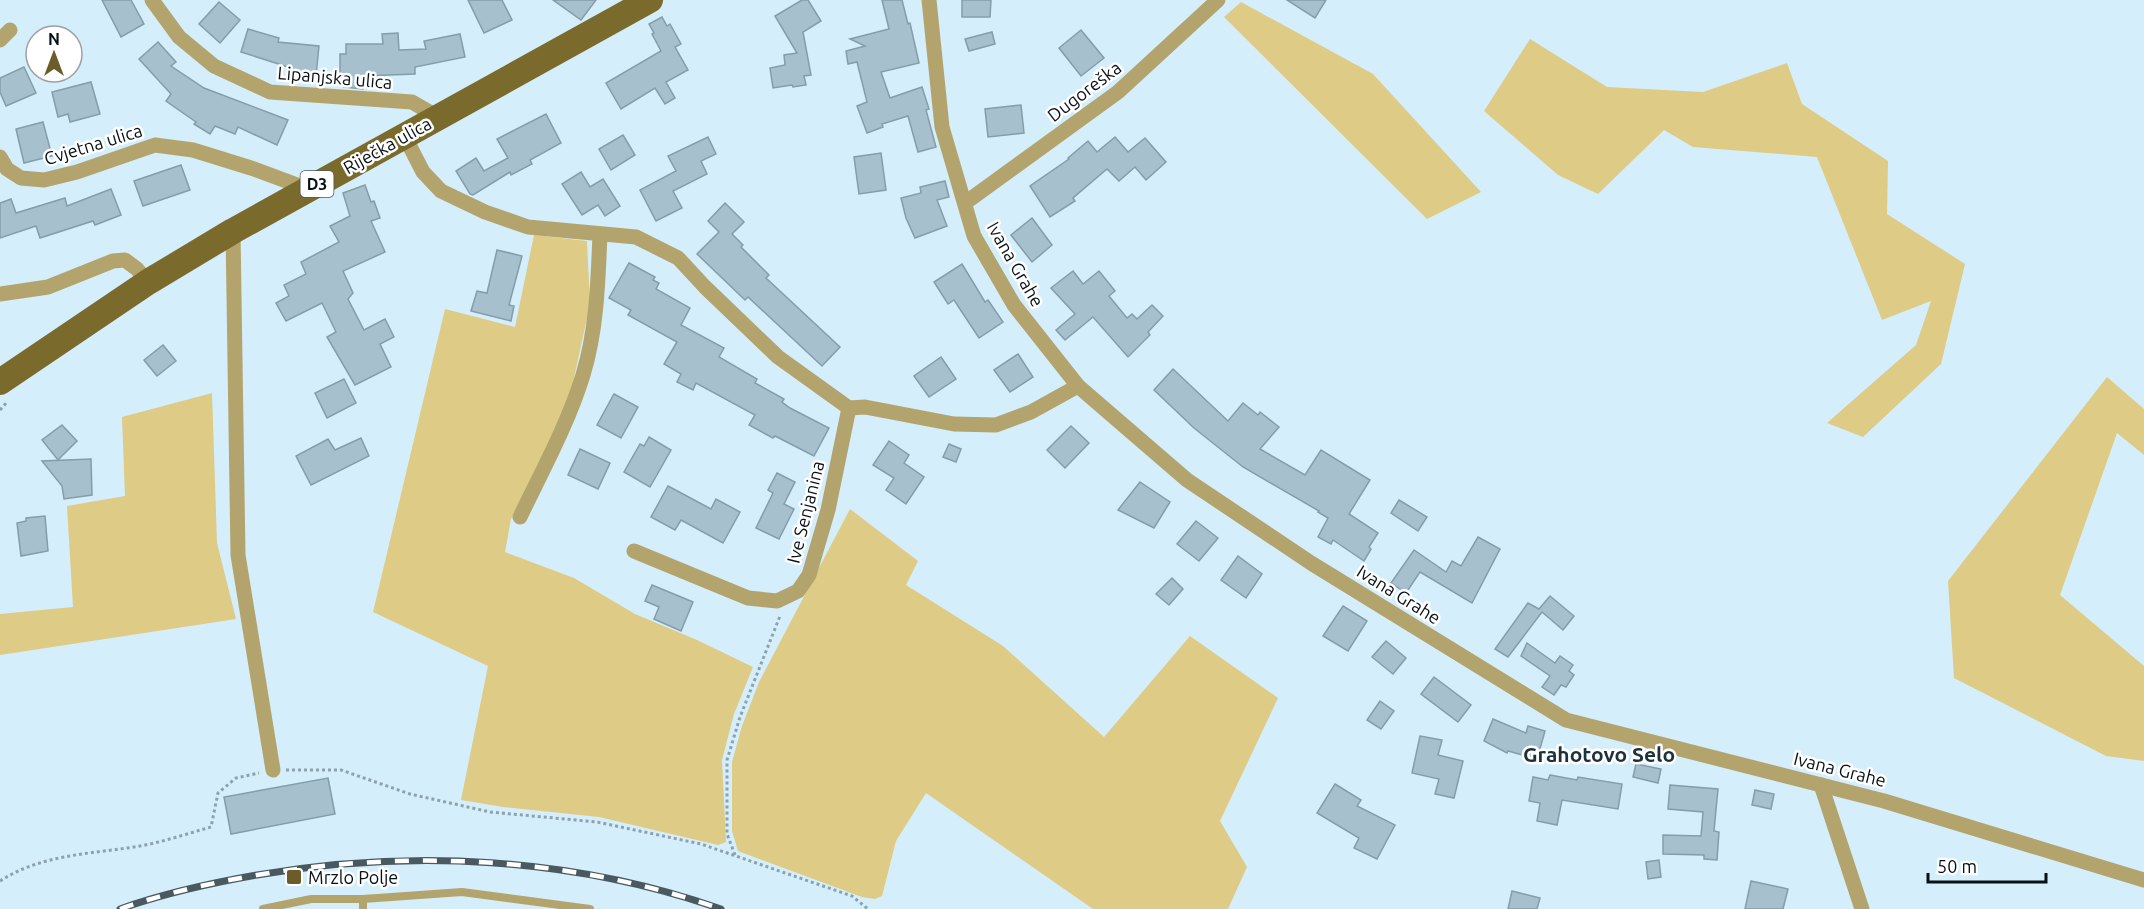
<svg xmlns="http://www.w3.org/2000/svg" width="2144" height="909" font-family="Ubuntu,sans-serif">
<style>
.green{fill:#decb86}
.building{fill:#a7c0cd;stroke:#859daa;stroke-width:1.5}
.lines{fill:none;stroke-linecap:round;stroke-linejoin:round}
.path{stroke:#8ea2ad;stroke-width:3;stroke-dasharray:3 3;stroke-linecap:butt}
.lane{stroke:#b3a46e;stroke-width:8}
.street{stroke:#b3a46e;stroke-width:15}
.primary{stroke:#7a6a2c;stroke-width:26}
.rail-casing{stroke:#4a5960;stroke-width:7}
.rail{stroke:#fff;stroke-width:4.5;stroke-dasharray:14;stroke-linecap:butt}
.poi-dot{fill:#6a5d2a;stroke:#fff;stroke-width:2}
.labels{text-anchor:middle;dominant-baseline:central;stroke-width:5;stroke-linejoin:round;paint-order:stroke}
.shield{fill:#fff;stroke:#52585b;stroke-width:1.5}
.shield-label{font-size:16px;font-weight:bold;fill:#081115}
.street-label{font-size:18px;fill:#081115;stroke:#fff}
.poi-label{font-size:18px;fill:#081115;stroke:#fff;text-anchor:start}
.quarter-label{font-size:21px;font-weight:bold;fill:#1c313c;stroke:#fff}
</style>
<rect width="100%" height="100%" fill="#d4eefc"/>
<g class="green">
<polygon points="1241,2 1373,74 1481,192 1427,219 1224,17"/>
<polygon points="1530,39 1607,87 1703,92 1787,63 1802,104 1888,161 1887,214 1965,264 1941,364 1863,437 1827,423 1916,345 1931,301 1882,320 1817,157 1693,147 1664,130 1598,194 1558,175 1484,111"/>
<polygon points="534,235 587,241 590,304 569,401 511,519 505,552 574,578 635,614 697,640 753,667 734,714 722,760 726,842 718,845 599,817 503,807 461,800 488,666 373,612 445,309 515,327"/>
<polygon points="2107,377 2144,409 2144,455 2117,433 2060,595 2144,666 2144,761 2106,756 1954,678 1948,581"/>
<polygon points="212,393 217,543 236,619 0,655 0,614 73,607 67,506 125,496 122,417"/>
<polygon points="850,509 918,561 906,585 1003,646 1104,737 1190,636 1278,698 1220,821 1247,867 1228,909 1093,909 926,793 896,841 882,896 875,899 862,897 738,851 732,831 732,762 742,726 759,682"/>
</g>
<g class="building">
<polygon points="102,0 131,0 144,24 121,37"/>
<polygon points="468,0 502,0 512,20 484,33"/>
<polygon points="553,0 596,0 581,20"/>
<polygon points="802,0 808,0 821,21 803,32 811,75 804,76 806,85 793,87 792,85 773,88 770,68 785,65 784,55 797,53 775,16"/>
<polygon points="882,0 902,0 908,24 910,23 919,63 881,72 890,98 922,87 929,109 926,110 936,147 918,152 908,116 882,124 883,127 867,133 857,106 867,102 857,62 848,64 846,51 865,46 850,39 889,29"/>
<polygon points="962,0 991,0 990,17 962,17"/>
<polygon points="1287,0 1326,0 1315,18"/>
<polygon points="219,2 240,20 220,43 199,24"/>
<polygon points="662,17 667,26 670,24 681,44 675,47 688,70 666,82 675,98 665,104 655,88 621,109 606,83 661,51 652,34 654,33 649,24"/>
<polygon points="248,29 279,38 278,42 319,46 316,76 287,73 288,67 241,52"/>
<polygon points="1081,30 1104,58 1081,76 1059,48"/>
<polygon points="992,32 995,44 969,51 965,39"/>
<polygon points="398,33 399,50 426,49 424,41 460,34 465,57 415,67 415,74 363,76 363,89 344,87 345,76 340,76 340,54 346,54 346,44 383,44 382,34"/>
<polygon points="158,42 176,62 171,66 204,88 288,120 277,145 238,127 235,134 215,126 210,134 194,124 196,122 166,101 171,94 139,59"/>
<polygon points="24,67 36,93 6,106 0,92 0,78"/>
<polygon points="91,82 100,114 70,122 68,114 58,117 52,92"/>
<polygon points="1021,105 1024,133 988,137 985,109"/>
<polygon points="546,114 561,143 530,160 532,164 511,175 510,172 473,195 470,194 456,171 476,158 484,171 508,158 497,139"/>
<polygon points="43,122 52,156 24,163 16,129"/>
<polygon points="623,135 635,155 611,170 599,149"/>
<polygon points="708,137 716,154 701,161 707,174 673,191 682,208 656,221 640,190 676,171 668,156"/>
<polygon points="1115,137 1128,152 1145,138 1166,162 1146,180 1135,167 1119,181 1107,169 1073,198 1075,201 1050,217 1030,186 1069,159 1068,158 1088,141 1097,152"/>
<polygon points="881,153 886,190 859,194 854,157"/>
<polygon points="181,165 190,190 143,206 134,181"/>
<polygon points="581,172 590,187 603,179 620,206 605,216 598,205 582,215 562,184"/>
<polygon points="945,181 949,197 937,200 947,226 915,238 906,218 901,198 921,193 920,187"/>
<polygon points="365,185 371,202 374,201 380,218 371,221 385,252 343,271 353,293 348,299 364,330 385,319 394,337 380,344 391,367 355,385 327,337 336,332 322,303 286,321 276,303 289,296 284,285 306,274 301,262 339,242 330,226 350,216 343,193"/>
<polygon points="111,189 121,215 95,225 93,221 40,238 36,226 0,238 0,203 11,199 16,213 65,198 67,206"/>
<polygon points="725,203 744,222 732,234 743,245 741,247 769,275 766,278 840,347 822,366 748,297 745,300 697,254 719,232 708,221"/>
<polygon points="1032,218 1052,245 1032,262 1011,235"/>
<polygon points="497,250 522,256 509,305 514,306 511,321 471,311 477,291 487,293"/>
<polygon points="629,263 655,277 653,280 659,283 656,289 690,308 681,325 724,348 719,357 757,379 755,383 784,399 782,402 790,408 829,428 814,456 775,436 773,438 749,425 755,415 696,383 693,390 677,382 681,374 664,364 677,342 628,315 631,310 609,298"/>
<polygon points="962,264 985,302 988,300 1003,322 979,338 954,300 948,304 934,282"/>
<polygon points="1073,271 1083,284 1099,271 1115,291 1109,296 1127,318 1132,314 1137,319 1152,305 1163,316 1148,332 1150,335 1128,357 1093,317 1065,340 1056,330 1075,314 1051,288"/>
<polygon points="163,345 176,361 157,376 144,360"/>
<polygon points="1018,354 1033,377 1010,392 994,370"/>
<polygon points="941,357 956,379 929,397 914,376"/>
<polygon points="1173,369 1228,421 1243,403 1258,415 1260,412 1279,427 1260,449 1305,475 1321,450 1370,480 1349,514 1378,533 1369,547 1371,549 1364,561 1333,540 1331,544 1318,537 1328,518 1318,512 1319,511 1243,467 1194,428 1154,390"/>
<polygon points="344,379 356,403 327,418 315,393"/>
<polygon points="614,394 638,407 621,438 597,425"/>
<polygon points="62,425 77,441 58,460 42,440"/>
<polygon points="1071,426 1089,443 1065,468 1047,450"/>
<polygon points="649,437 671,450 650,487 624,472 640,444 644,446"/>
<polygon points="361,438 369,456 311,485 296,456 328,439 335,450"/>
<polygon points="889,441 909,455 904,463 924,477 906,504 886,490 894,478 873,465"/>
<polygon points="949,444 961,449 956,462 943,457"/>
<polygon points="580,449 610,463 598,489 568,475"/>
<polygon points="91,459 92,495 64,499 62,486 42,461"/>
<polygon points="777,473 795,482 784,504 794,509 779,539 756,528 773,493 768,490"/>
<polygon points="1140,482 1170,502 1154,528 1118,510"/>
<polygon points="668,486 711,509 716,499 740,512 723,543 681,520 675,530 651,517"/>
<polygon points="1399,500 1427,517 1418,531 1391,513"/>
<polygon points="45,516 48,551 21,556 17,523 26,521 26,518"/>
<polygon points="1196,521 1218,538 1199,561 1177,544"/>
<polygon points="1478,537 1500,549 1472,603 1420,572 1406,593 1391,583 1414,550 1446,572 1452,561 1461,566"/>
<polygon points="1238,556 1262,574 1246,598 1221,580"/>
<polygon points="1172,578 1183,589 1169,605 1156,594"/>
<polygon points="652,585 693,602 681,631 654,619 659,607 645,601"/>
<polygon points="1550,596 1574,616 1563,630 1542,612 1508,657 1495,649 1528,603 1539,609"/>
<polygon points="1343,606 1367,621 1348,651 1323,636"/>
<polygon points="1386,641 1406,658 1393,674 1372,657"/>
<polygon points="1527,643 1555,663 1560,656 1573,665 1569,671 1574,675 1566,687 1561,685 1554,695 1542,687 1550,676 1521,656"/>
<polygon points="1434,677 1471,705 1458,722 1421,694"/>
<polygon points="1380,701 1394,711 1381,729 1367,720"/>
<polygon points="1493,719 1526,733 1528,726 1545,731 1537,759 1508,751 1507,753 1484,741"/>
<polygon points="1420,736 1442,740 1438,755 1463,761 1454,798 1435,794 1439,779 1412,773"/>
<polygon points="1636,764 1661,769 1658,783 1633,777"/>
<polygon points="1550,775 1577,780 1578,777 1622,784 1618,809 1562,800 1557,825 1537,821 1540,803 1529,801 1533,777 1548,780"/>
<polygon points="328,778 335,814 231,834 224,797"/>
<polygon points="1335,784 1361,800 1357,806 1395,825 1377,859 1354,848 1359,838 1317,813"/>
<polygon points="1670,785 1718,789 1714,831 1719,832 1717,860 1704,859 1704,855 1663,854 1663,835 1701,836 1703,812 1668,809"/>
<polygon points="1755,790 1774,794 1771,809 1752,805"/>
<polygon points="1659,860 1661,877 1648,879 1646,862"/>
<polygon points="1751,881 1788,889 1783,909 1745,909"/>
<polygon points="1512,891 1540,898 1537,909 1508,909"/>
</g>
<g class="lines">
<g class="path">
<polyline points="0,410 8,401"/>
<polyline points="286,770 341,770 410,794 490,812 597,822 701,844 852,896 868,909"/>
<polyline points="735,855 727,834 727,760 740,717 780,616"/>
<path d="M0,881C40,855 88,854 134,847C160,843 186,834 211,827L218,793L236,778L259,773"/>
</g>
<g class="lane">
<polyline points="263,909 311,899 363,899 462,892 590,909"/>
<polyline points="363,909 363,899"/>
</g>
<g class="street">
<polyline points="152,0 179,37 214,66 270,92 412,102 438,117"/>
<polyline points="929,0 942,127 974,236 1014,305 1078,386 1187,480 1311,563 1566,720 1884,801 2144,880"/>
<polyline points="0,40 10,30"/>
<polyline points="404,135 423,172 441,191 485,212 528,227 636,237 678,258 705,287 778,357 849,408 865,407 954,424 996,425 1031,412 1078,386"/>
<polyline points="0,157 7,169 21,178 44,180 77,172 155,145 193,150 251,168 308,189"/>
<polyline points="965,203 1118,92 1218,0"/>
<polyline points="233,231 238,555 273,770"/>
<polyline points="0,294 48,287 113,261 125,260 137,269 148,282"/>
<path d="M520,517C542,471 568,424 583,375C597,329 598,281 600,234"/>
<polyline points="634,551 748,598 777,601 798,591 809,575 828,510 849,408"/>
<polyline points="1821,785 1862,909"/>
</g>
<polyline class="primary" points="0,382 148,282 233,231 650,0"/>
<g class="rail-casing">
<path id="rail" d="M120,909C165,893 211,883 257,875C411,849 573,857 721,909"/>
</g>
<use href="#rail" class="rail"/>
</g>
<rect class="poi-dot" x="286" y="869" width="16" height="16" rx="3"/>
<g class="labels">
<rect class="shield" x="300.5" y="171" width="33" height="26" rx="4.5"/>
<g class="shield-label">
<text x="317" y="184">D3</text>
</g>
<g class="street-label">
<text transform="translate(335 77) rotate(5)">Lipanjska ulica</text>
<text transform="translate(1084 91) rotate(-37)">Dugoreška</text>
<text transform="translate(93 144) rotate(-17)">Cvjetna ulica</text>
<text transform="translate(387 145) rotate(-29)">Riječka ulica</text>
<text transform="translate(1016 264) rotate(60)">Ivana Grahe</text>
<text transform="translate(805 512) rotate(-76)">Ive Senjanina</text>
<text transform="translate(1399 594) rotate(32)">Ivana Grahe</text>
<text transform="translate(1840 769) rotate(14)">Ivana Grahe</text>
</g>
<g class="poi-label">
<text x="308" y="877">Mrzlo Polje</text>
</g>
<g class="quarter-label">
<text x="1599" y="754">Grahotovo Selo</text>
</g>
</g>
<g transform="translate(54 54)"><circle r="28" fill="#ffffff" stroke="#9ca0a1" stroke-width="1.5"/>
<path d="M0-4.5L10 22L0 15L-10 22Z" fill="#6a5d2a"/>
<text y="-9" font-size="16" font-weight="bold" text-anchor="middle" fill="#081115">N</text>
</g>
<path d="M1928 873v9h118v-9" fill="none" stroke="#081115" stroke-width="3"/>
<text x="1937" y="873" font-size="18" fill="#081115" stroke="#ffffff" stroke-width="4.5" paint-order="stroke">50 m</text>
</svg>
